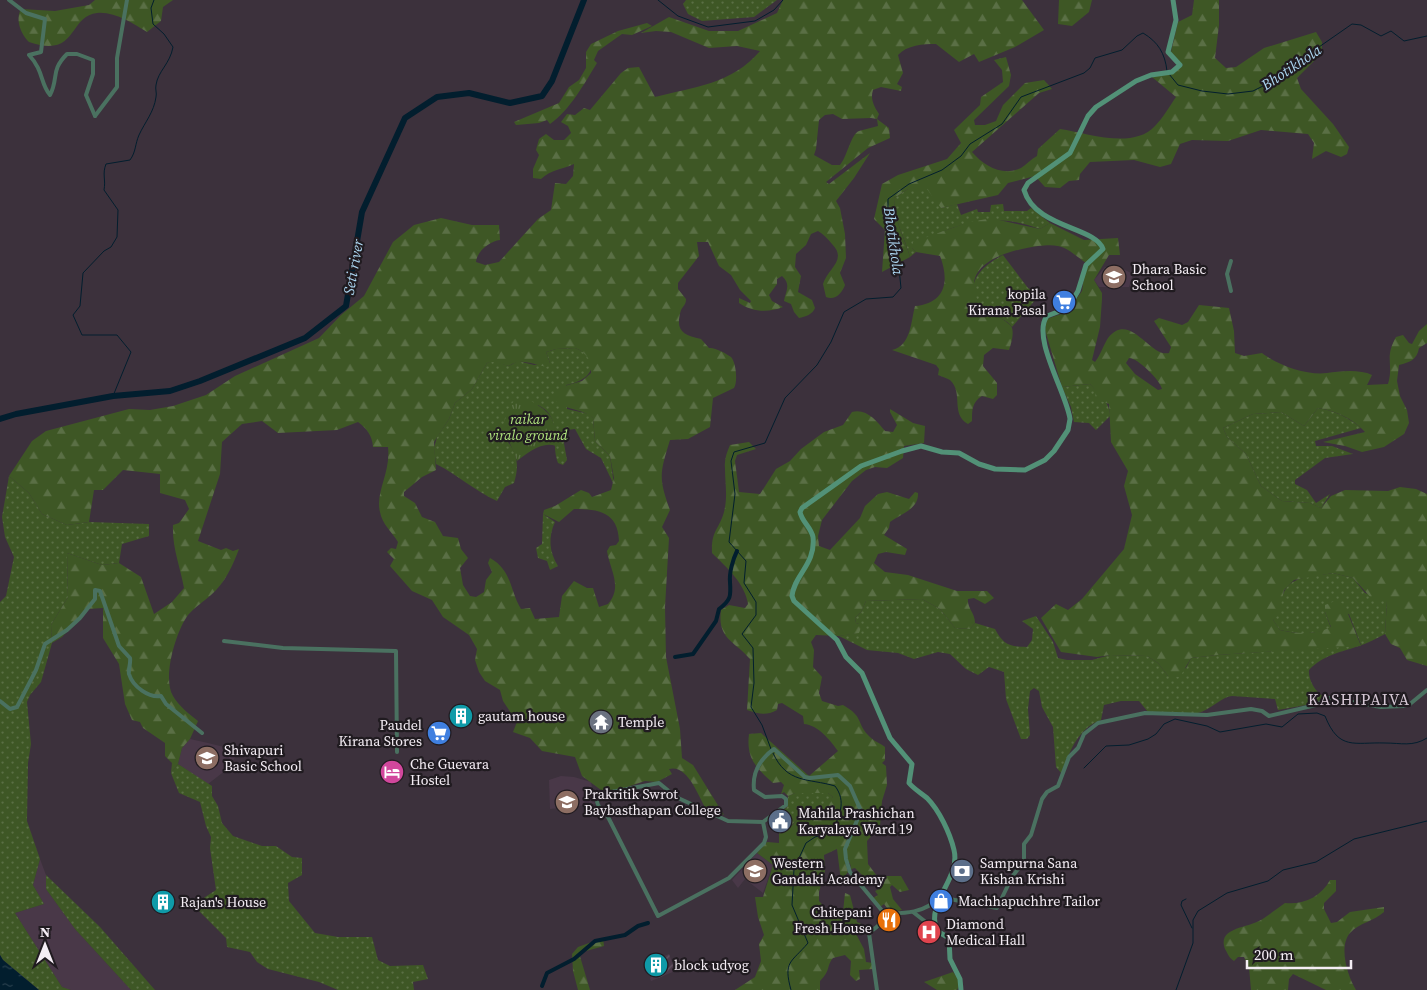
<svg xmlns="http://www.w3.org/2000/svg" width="1427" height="990" font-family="'Source Serif 4',serif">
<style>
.built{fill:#493848}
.industrial{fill:url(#industrial-furrows)}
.grass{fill:url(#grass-dots)}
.forest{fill:url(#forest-firs);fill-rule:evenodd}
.park{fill:url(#park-tufts)}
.water{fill:url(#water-ripples)}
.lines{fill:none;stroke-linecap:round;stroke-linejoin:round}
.stream{stroke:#021e2e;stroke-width:1}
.canal{stroke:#021e2e;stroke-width:4}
.river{stroke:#021e2e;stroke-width:6}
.minor{stroke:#4a7160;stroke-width:4}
.secondary{stroke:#529177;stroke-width:5}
.labels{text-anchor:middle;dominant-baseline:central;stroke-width:4.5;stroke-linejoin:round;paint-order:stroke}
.poi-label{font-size:14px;fill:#f4edf4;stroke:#201b20;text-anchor:start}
.park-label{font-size:14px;font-style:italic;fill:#b0e57e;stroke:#201b20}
.water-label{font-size:15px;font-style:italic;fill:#acd6f1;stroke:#201b20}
.quarter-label{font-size:16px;letter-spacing:1px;fill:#d5c7d4;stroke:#201b20}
</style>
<defs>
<pattern id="industrial-furrows" width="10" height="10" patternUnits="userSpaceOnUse" patternTransform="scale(1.25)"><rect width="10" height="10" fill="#493848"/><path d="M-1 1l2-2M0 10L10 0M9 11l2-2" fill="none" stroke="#645563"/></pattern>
<pattern id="grass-dots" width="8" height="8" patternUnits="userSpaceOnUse" patternTransform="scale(1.25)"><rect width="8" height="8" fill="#3e5725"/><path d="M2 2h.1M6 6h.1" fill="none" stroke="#5a6f45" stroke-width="1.8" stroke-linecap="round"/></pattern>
<pattern id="forest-firs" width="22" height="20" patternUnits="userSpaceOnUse" patternTransform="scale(1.25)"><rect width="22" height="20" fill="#3e5725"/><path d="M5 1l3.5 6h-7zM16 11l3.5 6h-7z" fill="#5a6f45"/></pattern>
<pattern id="park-tufts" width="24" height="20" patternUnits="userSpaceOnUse" patternTransform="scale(1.25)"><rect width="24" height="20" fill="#3e5725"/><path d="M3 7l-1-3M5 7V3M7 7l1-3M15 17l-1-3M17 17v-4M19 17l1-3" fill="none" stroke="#5a6f45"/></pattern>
<pattern id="water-ripples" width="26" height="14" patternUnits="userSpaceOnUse" patternTransform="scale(1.25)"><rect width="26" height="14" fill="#021e2e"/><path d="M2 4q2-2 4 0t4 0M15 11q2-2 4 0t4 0" fill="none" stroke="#283f4d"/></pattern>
</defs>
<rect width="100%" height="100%" fill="#3c313c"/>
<g class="built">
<polygon points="1105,267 1119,267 1133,274 1129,287 1099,287 1094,280"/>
<polygon points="190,739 208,743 240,751 226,770 208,784 178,764 182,748"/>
<polygon points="561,776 574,777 591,782 595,804 550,809 549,780"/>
<polygon points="757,853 773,865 763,893 745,879 738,888 732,880"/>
<polygon points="40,859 46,875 46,889 75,929 131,990 71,990 62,987 15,913 44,904 33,885"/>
</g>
<polygon class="industrial" points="669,954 675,971 651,981 650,978 655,974 650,963"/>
<g class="grass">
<polygon points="686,0 777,0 754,17 702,21 688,14 683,4"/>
<path d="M937,183L941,208L957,204L961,215L977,209L978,212H990L991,205L1003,204L1004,211H1027L1031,208L1050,223L1040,229C992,211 954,222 912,248L916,252L910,257C904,235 894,221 894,198L908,189H927Z"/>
<path d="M1003,255L1028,288L1036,293L1037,298L1012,327C1007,319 995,317 987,311C959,289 979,267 1003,255Z"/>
<path d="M575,348C603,359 593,381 566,385L567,409L589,414L593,418L595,441L610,456L614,485L601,458L586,449L575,429L567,430L563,438L567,460L563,465L558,463C550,442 563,417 538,405L508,442C518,455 519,467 514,483L505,487L497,501C475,491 458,475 436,464L434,448L437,437L449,419L455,403L472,389L487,363L493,361L509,366L518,361L534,365L550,363L546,352L556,349Z"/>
<path d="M1090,384C1099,394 1110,402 1110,416L1096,430L1089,423L1074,422L1071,407L1062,387Z"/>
<path d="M1318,408C1335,411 1348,417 1361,428L1315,441L1316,446H1332L1353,454L1325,458L1295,480V484L1307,490L1316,503L1330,494L1321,508L1310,503L1282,501L1261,486L1246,454L1227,437L1223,428L1253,414L1281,412L1304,426Z"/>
<polygon points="9,476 29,493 42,514 67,525 89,522 149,524 149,536 122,544 119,563 102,565 67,553 68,597 51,625 52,643 41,682 30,695 27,702 31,744 28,763 27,821 40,859 33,885 44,904 15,913 62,987 71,990 39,990 3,960 0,955 0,602 6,596 14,557 5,537 2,517"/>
<path d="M543,514L555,522C548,537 549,552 558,566L550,570L547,561L538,558L536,548L542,544Z"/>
<path d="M1333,573L1353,578L1365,593L1387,601L1385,634C1377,638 1368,643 1359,646C1341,652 1323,655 1309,670C1308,679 1315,692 1323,696L1317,703L1278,710L1275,699L1232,696C1222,697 1212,708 1201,712C1190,717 1161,712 1148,712L1139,701H1121L1104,705L1101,720C1078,728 1069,752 1062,774L1056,767L1053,727L1042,707L1039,691L1034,688L1030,691L1028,709L1030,735L1027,739H1021L1006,699L1004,672L989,667L978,675L966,669L950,654L938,652L914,659L898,653L867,650L839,636L856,633L859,624L856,623L855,618L861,612L866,601L922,599L940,609L955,628L970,629L975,623L995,629C1003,644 1009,647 1027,647L1032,640L1033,629L1022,621L1036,616L1053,642L1058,658L1067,660H1092L1110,655L1147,656L1158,663L1168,676L1186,668L1191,658L1217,655L1361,645L1349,614L1325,612L1331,628C1315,635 1297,634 1280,630L1273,620C1281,611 1279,602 1284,592C1291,575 1318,576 1333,573Z"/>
<polygon points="178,764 212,786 212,796 218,806 222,823 233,836 262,846 276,846 292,857 302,858 302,875 288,883 289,901 315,933 338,937 372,937 378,960 390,966 423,965 428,979 413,982 414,990 338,990 319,982 268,969 257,962 250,952 227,947 226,938 195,907 199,901 216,890 210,848 211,837 206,826 200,802 179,793 171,773"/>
<polygon points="795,793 828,793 833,797 828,804 804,814 784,832 781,812 787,807 788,796"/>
<polygon points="46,875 100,927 155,990 131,990 75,929 46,889"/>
</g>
<g class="forest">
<path d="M95,0H173L163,7L161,21L147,32C134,24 114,11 97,13C68,16 78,59 29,42C21,34 15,20 21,9L55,11L89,5Z"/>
<path d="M783,0H1022L1044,30L1015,47L979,62L974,54L959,62L936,44C923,44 907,45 898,55L903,73L897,84L902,87L901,91L881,87L873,90C870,99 874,106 879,114L877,119L889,128L890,138L868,148L826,182L829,184L870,153L854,178L836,201L840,208L845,234L846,258L840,273L845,285C842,293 835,301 826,297L823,284C827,269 848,260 832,244C828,239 823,234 818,231L811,234L806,245L796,254L795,267L801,276L798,292L812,300L815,308C813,314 805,317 799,318L794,312L791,304L784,301C785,292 792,285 782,276L777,279V284L769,295L772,301L783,307C768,313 752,312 739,303V298L750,303L751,301L740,290L731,275L719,266L708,242H697L699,256L678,283V289L686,299C686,305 683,306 681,310C675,330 682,335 701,339L709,348C714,347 726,353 731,357C736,362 738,382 734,388L713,398L710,427L688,439L670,440C660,473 658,477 670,510L662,527L669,538L665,607L666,657L680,729L682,758L693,765L724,815L706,809C698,796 688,764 669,769L672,774L657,782L645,781L618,790H601L582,776L575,757L542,751L530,738L513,732L517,722L503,701L500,690L485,681L479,672L475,660L477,649L469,635L443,617L432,600L412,591L390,566L394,559L387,552L391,548L396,549L398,542C392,532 382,524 380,512C375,492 391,473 388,447H373C372,435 367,429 358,422L337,430L278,433L262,421L242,424L222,442L220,474L198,541L221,550L226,548L233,551L239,549C233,565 225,583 211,595C203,602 195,607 188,615C176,631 162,678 173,696C179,706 189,714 198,721L190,739L182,748L178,764L171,773L172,763L165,756V743L143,728L140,722L132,720L125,704L119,664L103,638V608L88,609L62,637L52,643L51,625L68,597L67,553L102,565L119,563L141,577L154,614L172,602L184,588C180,565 172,548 173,525L179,523L189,509L185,500L160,493V474L123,470L103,490H94L89,522L67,525L42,514L29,493L9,476L32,441L46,431L129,409L150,410L173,406L206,395L235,376L319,338L341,315L364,296L393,242L414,225L441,218L472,225H499L500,240C490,241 477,251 476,262L485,265L499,262L538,219L551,210L555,183L566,184L573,176L574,164C561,170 552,169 541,179L533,178V169L539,155L536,150L539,139L546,134L554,140H564L571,133L568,126L561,122L567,114L575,115L584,108L590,110L621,73L628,68L639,67L655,97C694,87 732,84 760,51L737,46L709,48L671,32L656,31L641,33L669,17L709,31H738L777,13ZM833,114L842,119L871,118L877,119L878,126C872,128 865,129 859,131C851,134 847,157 840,165H832L814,155L816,149L819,120L825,115ZM575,348C586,352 592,361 591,373L582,381L561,387L554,399C565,411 582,408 593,418L595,441L610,456L614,478L611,490L592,497L589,493L581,490L555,506L544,510L543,514L559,522L574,509C599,509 618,512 619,541L616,545L610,546L607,551C610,570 623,587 608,604L599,607L593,588H587L574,581L562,596L559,617L535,619L530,608L521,609C510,591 512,570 490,558L488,563L492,572L486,580L484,592L476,597L470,596L463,585L460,568L468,558L461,549L458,538L443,536L435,522L422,517L415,503L404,496V492L422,477L436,470L434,442L449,419L455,403L472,389L487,363L493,362L509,366C521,357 533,365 547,367L550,363L546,352L556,349Z"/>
<polygon points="1059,0 1092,0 1089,12 1072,26 1058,24"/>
<path d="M1194,0H1219V25L1215,58L1226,68L1236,67L1264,48L1316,32L1322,42V53L1297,78L1301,89L1333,124L1349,147L1347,154L1341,157L1326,151L1312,159L1314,143L1308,134L1261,130L1228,141L1192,140L1180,144L1171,164L1160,167L1134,160L1090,162L1080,174L1079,180L1069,181L1060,188L1045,187L1035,176L1008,183L998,195L941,208L927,189H908L894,198C894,221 904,236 910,257L882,272L885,230L874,219L882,184L898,175L947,159L961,143L954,130L980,105L981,97L1003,82L1002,70L994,60L1006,57L1011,75L1009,86L974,120L975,125H985L996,121L1003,105L1025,83L1044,80L1052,89L1039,93L972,152C984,166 1003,177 1021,168C1026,165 1031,159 1037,156L1038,149L1060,129C1087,133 1133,150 1155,126C1163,118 1169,107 1176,97L1152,77L1174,73L1183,65L1171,52L1178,22L1192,15Z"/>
<path d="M647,23L652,26L632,35L622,34L598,51L594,60L597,63C584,84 570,110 550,124L547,120L539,123L516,125L514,122L559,103L569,87L579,80L586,68V52L591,44L618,31Z"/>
<path d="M987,219L999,220L1040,229L1050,223L1084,240L1118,238L1120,255H1109L1094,280L1102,293V299L1100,327L1092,360L1095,362C1101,354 1104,344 1108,338C1130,310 1150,358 1169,353L1171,347L1154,321L1159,318L1182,325L1188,322L1199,305L1229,308L1234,331L1235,353L1244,356L1262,353C1277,365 1308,376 1327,373C1340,371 1360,369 1372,375L1367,385L1388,384C1394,364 1384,358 1396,337L1403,335L1409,343L1412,344L1419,331L1427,324V343L1419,348C1417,360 1410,362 1399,365L1397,381L1400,396L1407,410L1409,423L1404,434L1384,447L1362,452L1345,446L1323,442L1365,432C1352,418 1336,411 1318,408L1304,426L1281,412L1253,414L1223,428L1227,437L1246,454L1261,486L1282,501L1310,503L1321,508L1331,496L1345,490L1388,491L1400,487L1416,489L1427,494V666L1407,660L1400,648L1391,644L1385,634L1387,601H1374L1353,578L1333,573L1294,580L1284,590L1279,614L1273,620L1280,630C1297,634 1315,635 1331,627L1325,612V605L1335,601L1344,604L1361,646L1217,655L1191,658L1180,677L1168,676L1158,663L1147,656L1110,655L1097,657L1061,652L1041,618L1056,604L1068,610L1082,599L1124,549L1132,515L1124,486L1128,471L1111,442L1109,404L1095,399L1096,391L1090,384L1062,387L1045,330L1047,319L1067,312L1073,304L1082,291L1086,263C1066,249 1065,243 1038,246C1016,249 966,260 975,293C976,298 978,302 982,306C988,312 1011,322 1012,328C1014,334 1011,345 1009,350L993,348L984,355L983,366L997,383V395L993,399L982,396C972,402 972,410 972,421L968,424C950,414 964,393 950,380C947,378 942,377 938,375L939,369L936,365L892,350C911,346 911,321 915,306C945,303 950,282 940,256L916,252L912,248L913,242L969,222ZM1129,358C1138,358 1160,380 1162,389L1158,390L1135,374L1126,363Z"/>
<path d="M890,409L913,423L925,426L924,443L904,446L903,458L887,468L875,467L866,470L852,481L822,520L818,536L819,546L830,550L860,518L865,506L878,494L887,492L909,499L915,492L918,493C919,509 901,514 890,522L889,528L884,535L907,549L905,555L886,552L878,554L874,563L885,572L908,575L957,591H987L994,598L985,604L974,598L968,599C967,608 975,613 975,623L970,629L955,628L940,609L922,599L866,601L861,612L855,618L856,623L862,625L859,633L839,636L816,635L811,642L814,650L813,667L822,677L819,693L822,701L838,706L843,705C864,717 856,722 868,735C873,741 880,743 885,747V760L882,763L886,766L887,785L882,801L880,826L867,841L868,864L877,876H901L909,890L900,892L892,885L890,887L893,899L902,910L890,912L884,904L880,907L873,898L878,895L875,891L881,888V883L878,879L870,883L855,868L851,869L850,863L846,862L848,872L841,881L837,849L824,855L825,871L819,892V901L831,914L840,917L843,912L845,893L850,895L857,922L872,929L856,934L864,949L866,962L873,963V969L859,970L860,979L856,981L850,975L851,961L845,955L833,958C826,967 831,970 820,981V990H735L755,977L761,961L759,944L764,935L758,917L755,897H763L773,865L757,853L767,842L779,843V833C791,830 795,820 805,814C815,807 825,808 833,797L828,793H795L788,796L784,792L781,794L784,785L781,782L773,783C756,768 746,758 749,734L761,733L809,776L838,751C830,740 818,725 804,724L803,716L782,703L778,704L777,710C766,716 759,714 747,710L750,659C735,641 717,639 721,610L729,605L745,608L748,604C745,583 726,567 712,553C711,530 719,530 724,512C728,496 725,484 725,468C724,460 727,452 730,445L749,442L756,449L737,455L735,461L739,492L760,494L776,469L790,461L801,449L824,432L843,425L852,412C866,408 877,421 885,431L893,432L897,425L890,412Z"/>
<path d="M1330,880H1336V891L1324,903V909L1331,923L1337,922L1350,912L1384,907V912C1374,921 1359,923 1350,933C1338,947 1348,977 1356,990H1326L1293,974L1289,979L1288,990H1251L1249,967L1244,957H1238L1234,961C1229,958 1228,954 1225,949C1217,928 1246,928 1259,921C1268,916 1276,909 1285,903C1303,905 1321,897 1330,880Z"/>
<polygon points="603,938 604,946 579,953 590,990 578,990 573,971 572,954 578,947"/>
<polygon points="953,972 961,982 957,990 937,990 924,982"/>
</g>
<path class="park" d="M528,399C553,414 555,417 556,446C542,441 528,453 517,461C510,439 494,422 515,400Z"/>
<polygon class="water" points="0,955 3,960 39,990 0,990"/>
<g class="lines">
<g class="stream">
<polyline points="658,0 678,16 708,27 755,21 774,10 783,0"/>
<polyline points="1169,74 1178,85 1202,91 1228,94 1253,91 1279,78 1296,63 1352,24 1361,25 1381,36 1391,31 1404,41 1427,36"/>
<path d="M113,396L131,352L117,335H82L73,315L80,306L83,273L104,251L111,247L117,237L118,210L104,190C106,180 102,174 106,164L130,160C136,152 135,144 139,135C145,122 154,112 156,97C157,93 155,89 156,85C158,71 170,64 173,47L164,34L153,24L151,8L154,0"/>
<path d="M771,749L762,725L751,707L754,683L753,648L742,634L756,615V602L744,583L746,561L729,542L735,494L731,461L734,452L765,443L785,398L817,365L831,342L844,312L866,299L893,297L901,288L898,259L888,215V199L909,184L942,170L961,156L970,144L1002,124L1021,97L1084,73L1090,68L1095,58L1122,50L1137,36L1143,33C1158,42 1165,53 1167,71"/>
<path d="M773,753C787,784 808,778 835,786C847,802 839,816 832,832L815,837L806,843L794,869L792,905L808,943C791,963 783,961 791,990"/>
<path d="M1084,768L1106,746L1129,745L1148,739L1156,734L1164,724L1175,719L1207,726L1220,732L1266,724L1282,727L1298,714L1317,713L1325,716C1339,751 1354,742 1385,743C1401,743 1413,747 1427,738"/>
<polyline points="1186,899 1182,901 1181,905 1192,928"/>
<polyline points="1176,990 1193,943 1193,920 1198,911 1227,893 1268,881 1283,870 1316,862 1354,839 1427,821"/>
</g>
<g class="canal">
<path d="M675,657L693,654L716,621L719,609C731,600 731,596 730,582C729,573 733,559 737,551"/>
<polyline points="542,986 547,973 574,959 595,941 625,935 638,926 648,923"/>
</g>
<polyline class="river" points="0,419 16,414 113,396 170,391 200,381 305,338 346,306 362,212 405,118 437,97 469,93 510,103 542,96 552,81 584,0"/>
<g class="minor">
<path d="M9,0L26,13L45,19L41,52L29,55C44,71 40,83 50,95C59,78 50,71 67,54H77L93,60V74L86,95L95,116"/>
<polyline points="95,116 117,87 117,58 127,0"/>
<polyline points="1231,261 1227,274 1231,291"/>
<polyline points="224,641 283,648 396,651 397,752"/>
<path d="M0,701L10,709L17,707L36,670L45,644L67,630L80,618L95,599V590L100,591L119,646L130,658C131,663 128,670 129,674C133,687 149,698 161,696L166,704L202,733"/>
<path d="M763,822L728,821L676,797L659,783L595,795L598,805L608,817L658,916L729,878L764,843L766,837L763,822L786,805V799L782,796L765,797L754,790C752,772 760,759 774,749L805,777L810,778L838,775L850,786L861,811L845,849L846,859L850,872L884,913C904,914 926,913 939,897L997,908L1012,877L1024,861V844L1031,835L1042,799L1047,792L1058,786L1069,757L1078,748L1084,734L1098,723L1145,713L1207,715L1251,709L1262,711L1269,716L1316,705L1329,698L1381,707L1403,706L1410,704L1427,690"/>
<polyline points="913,912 936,930"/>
<path d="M877,990L869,933C876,927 884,923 885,913"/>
</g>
<path class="secondary" d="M961,990L960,979L950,959L949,938L937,931C925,902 961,879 954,850C950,833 939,810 927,798C921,793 914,789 909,783L912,764L890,738L862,673L846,657L837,640L794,601L792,596C794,575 816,564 813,537C811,527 802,522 800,512L802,508L861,466L902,451L921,446L942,452L959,453L979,464L995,469L1025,470L1045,460L1054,451L1068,430L1070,419C1067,394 1031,337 1047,316L1068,308L1078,291L1086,265L1103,249C1096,227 1035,228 1024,190L1028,183L1070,153L1088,116L1096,107L1136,81L1151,75L1172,72L1180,65L1168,52L1176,20L1173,0"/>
</g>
<defs>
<g id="school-disc" transform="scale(1.25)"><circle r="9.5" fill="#8d6e63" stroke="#201b20"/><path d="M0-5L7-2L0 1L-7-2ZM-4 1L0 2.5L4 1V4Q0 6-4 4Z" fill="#fff"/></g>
<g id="supermarket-disc" transform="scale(1.25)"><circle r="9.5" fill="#3f7fe0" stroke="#201b20"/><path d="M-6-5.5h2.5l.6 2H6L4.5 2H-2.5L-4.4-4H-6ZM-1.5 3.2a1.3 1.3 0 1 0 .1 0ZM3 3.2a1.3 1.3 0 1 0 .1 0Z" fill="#fff"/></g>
<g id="building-disc" transform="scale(1.25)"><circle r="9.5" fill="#0f9aa8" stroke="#201b20"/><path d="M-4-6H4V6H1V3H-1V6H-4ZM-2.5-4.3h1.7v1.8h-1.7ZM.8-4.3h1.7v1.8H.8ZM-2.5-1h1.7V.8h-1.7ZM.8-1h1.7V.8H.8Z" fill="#fff"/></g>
<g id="temple-disc" transform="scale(1.25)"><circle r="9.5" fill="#6b7280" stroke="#201b20"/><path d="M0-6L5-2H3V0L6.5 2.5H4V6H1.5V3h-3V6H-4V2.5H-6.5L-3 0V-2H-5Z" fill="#fff"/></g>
<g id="hotel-disc" transform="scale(1.25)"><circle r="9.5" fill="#d1479c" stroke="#201b20"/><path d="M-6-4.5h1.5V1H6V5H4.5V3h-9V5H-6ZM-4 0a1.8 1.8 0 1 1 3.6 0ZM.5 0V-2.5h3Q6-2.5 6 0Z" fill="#fff"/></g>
<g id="university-disc" transform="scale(1.25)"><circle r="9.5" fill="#8d6e63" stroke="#201b20"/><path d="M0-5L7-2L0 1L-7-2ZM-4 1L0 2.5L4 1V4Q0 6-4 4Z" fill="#fff"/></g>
<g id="civic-disc" transform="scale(1.25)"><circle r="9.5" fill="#5c6f8a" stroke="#201b20"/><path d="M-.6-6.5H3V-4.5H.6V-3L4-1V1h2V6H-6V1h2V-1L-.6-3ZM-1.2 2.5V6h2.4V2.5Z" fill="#fff"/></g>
<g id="bank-disc" transform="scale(1.25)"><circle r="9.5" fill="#5c6f8a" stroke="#201b20"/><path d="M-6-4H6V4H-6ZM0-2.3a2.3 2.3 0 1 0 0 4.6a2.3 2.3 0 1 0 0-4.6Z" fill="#fff"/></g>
<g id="shop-disc" transform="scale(1.25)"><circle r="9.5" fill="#3f7fe0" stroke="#201b20"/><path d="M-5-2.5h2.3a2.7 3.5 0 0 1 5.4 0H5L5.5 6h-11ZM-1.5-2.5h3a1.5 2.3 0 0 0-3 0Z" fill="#fff"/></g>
<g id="restaurant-disc" transform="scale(1.25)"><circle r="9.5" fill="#e8710a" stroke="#201b20"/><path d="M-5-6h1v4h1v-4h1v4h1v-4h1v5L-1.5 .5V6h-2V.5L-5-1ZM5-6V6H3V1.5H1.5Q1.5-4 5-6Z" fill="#fff"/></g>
<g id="hospital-disc" transform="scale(1.25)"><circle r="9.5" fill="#e0444e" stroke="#201b20"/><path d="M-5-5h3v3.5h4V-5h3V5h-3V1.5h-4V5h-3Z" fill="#fff"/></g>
</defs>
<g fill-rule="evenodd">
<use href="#school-disc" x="1114" y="277"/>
<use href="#supermarket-disc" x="1064" y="302"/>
<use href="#building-disc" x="461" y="716"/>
<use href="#temple-disc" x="601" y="722"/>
<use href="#supermarket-disc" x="439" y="733"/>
<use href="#school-disc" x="207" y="758"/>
<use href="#hotel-disc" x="392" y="772"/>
<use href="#university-disc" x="567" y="802"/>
<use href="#civic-disc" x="780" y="821"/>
<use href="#school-disc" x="755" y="871"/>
<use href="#bank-disc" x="962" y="871"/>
<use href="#shop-disc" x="941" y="901"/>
<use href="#building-disc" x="163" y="902"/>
<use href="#restaurant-disc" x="889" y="920"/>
<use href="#hospital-disc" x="929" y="932"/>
<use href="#building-disc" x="656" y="965"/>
</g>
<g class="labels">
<g class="poi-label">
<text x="1132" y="269">Dhara Basic<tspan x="1132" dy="16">School</tspan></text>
<text x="1046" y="294" text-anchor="end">kopila<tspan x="1046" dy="16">Kirana Pasal</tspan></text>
<text x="478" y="716">gautam house</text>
<text x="618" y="722">Temple</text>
<text x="422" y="725" text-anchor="end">Paudel<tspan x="422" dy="16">Kirana Stores</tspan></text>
<text x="224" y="750">Shivapuri<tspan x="224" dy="16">Basic School</tspan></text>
<text x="410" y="764">Che Guevara<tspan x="410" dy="16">Hostel</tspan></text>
<text x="584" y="794">Prakritik Swrot<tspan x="584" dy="16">Baybasthapan College</tspan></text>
<text x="798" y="813">Mahila Prashichan<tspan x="798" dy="16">Karyalaya Ward 19</tspan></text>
<text x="772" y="863">Western<tspan x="772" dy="16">Gandaki Academy</tspan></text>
<text x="980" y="863">Sampurna Sana<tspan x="980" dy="16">Kishan Krishi</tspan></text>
<text x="958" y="901">Machhapuchhre Tailor</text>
<text x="180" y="902">Rajan's House</text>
<text x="872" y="912" text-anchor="end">Chitepani<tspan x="872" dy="16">Fresh House</tspan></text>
<text x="946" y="924">Diamond<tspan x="946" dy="16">Medical Hall</tspan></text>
<text x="674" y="965">block udyog</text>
</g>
<g class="park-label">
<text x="528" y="419">raikar<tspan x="528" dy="16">viralo ground</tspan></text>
</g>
<g class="water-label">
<text transform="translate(1291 67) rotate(-34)">Bhotikhola</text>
<text transform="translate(894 241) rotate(82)">Bhotikhola</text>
<text transform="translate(353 267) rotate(-80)">Seti river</text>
</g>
<g class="quarter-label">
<text x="1359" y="699">KASHIPAIVA</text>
</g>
</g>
<g transform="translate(45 945)" stroke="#201b20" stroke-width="4" paint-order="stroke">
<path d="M0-4L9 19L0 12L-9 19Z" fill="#f4edf4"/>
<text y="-8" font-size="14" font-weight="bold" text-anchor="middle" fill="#f4edf4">N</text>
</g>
<path d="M1247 960v8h104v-8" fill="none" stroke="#f4edf4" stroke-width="2.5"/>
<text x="1254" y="960" font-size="15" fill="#f4edf4" stroke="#201b20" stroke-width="4" paint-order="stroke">200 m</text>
</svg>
